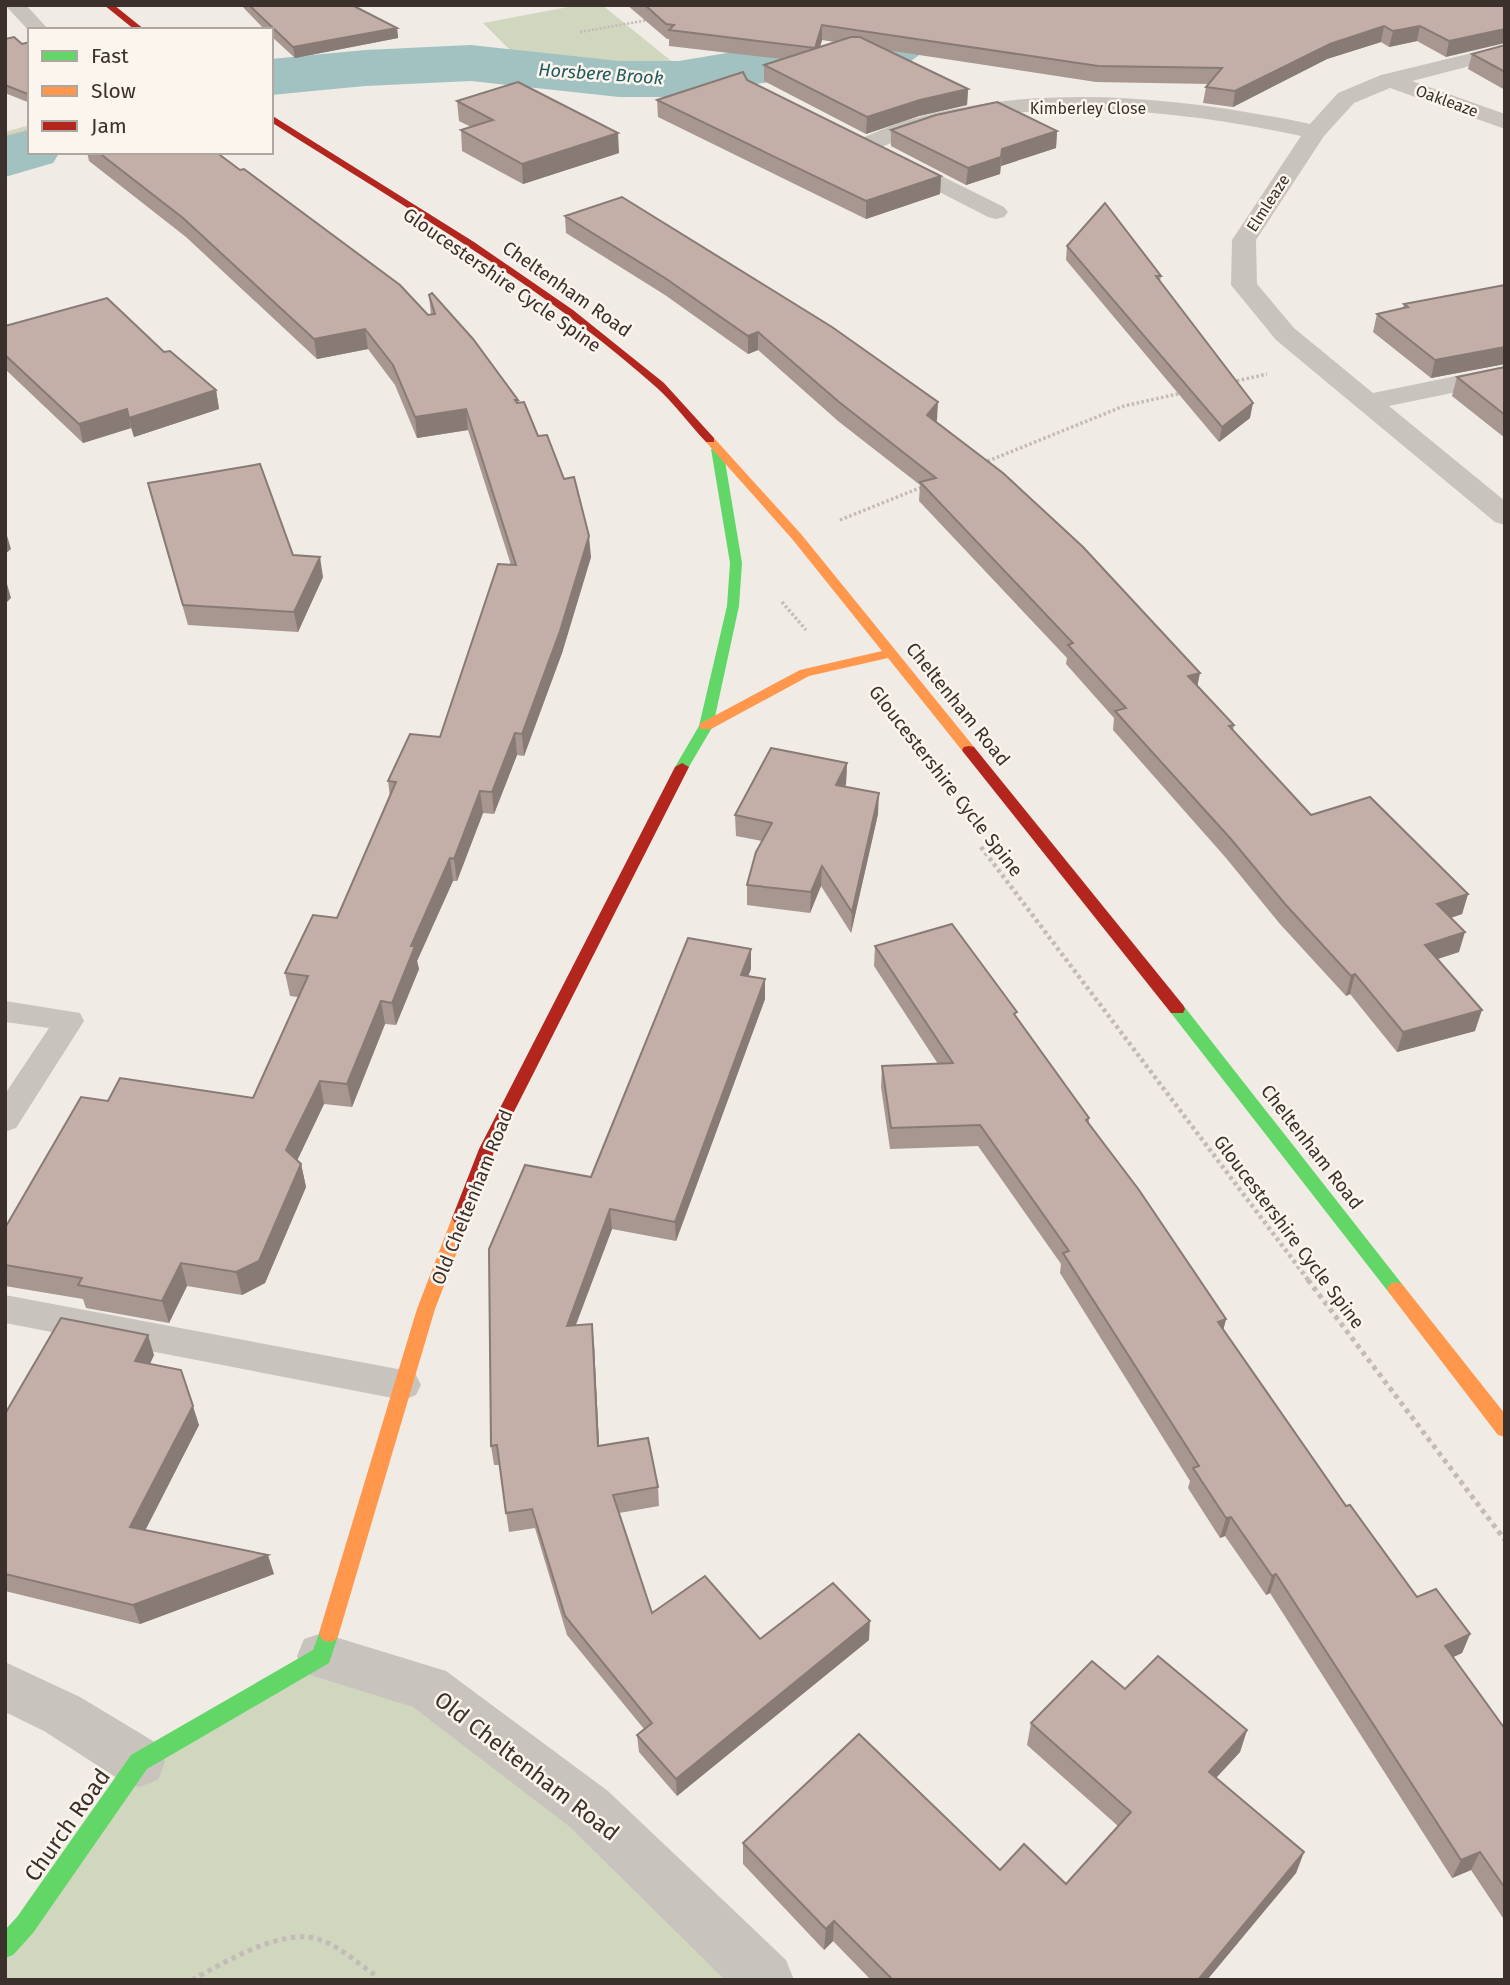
<svg xmlns="http://www.w3.org/2000/svg" width="1510" height="1985" font-family="'Fira Sans',sans-serif">
<style>
.green{fill:#d1d6bf}
.lines{fill:none;stroke-linecap:round;stroke-linejoin:round}
.river{fill:#a1c2c1;fill-rule:evenodd}
.path-far3{stroke:#c2bbb6;stroke-width:2.5;stroke-dasharray:2 2;stroke-linecap:butt}
.path-far2{stroke:#c2bbb6;stroke-width:3.5;stroke-dasharray:2.5 2.5;stroke-linecap:butt}
.path-far1{stroke:#c2bbb6;stroke-width:4.5;stroke-dasharray:3.5 3.5;stroke-linecap:butt}
.path{stroke:#c2bbb6;stroke-width:5;stroke-dasharray:4.5 4.5;stroke-linecap:butt}
.lane{fill:#c9c3be;fill-rule:evenodd}
.street{fill:#c9c3be;fill-rule:evenodd}
.fast{fill:#63d668;fill-rule:evenodd}
.slow{fill:#ff974d;fill-rule:evenodd}
.jam{fill:#b3261e;fill-rule:evenodd}
.wall{fill:#a89690;fill-rule:evenodd}
.shaded-wall{fill:#887a75}
.building{fill:#c3afa7;stroke:#887a75;stroke-width:2}
.labels{text-anchor:middle;dominant-baseline:central;stroke-width:5;stroke-linejoin:round;paint-order:stroke}
.far-street-label{font-size:16px;fill:#3b302b;stroke:#fbf5ee}
.far-water-label{font-size:18px;font-style:italic;fill:#1f5a5e;stroke:#fbf5ee}
.street-label{font-size:19px;fill:#3b302b;stroke:#fbf5ee}
.near-street-label{font-size:23px;fill:#3b302b;stroke:#fbf5ee}
</style>
<rect width="100%" height="100%" fill="#f0ebe5"/>
<g class="green">
<polygon points="579,5 602,5 675,64 516,56 483,23"/>
<polygon points="30,125 30,152 61,152 5,171 5,132"/>
<polygon points="322,1656 428,1688 766,1980 5,1980 5,1947 139,1762"/>
</g>
<g class="lines">
<g class="river">
<polygon points="908,19 929,24 937,36 929,48 911,61 839,83 775,81 679,97 619,97 471,81 365,86 271,95 271,59 365,50 471,45 619,61 679,61 775,45 835,47 869,37 887,24"/>
<polygon points="30,130 30,152 60,152 53,163 5,177 5,136"/>
</g>
<g class="path-far3">
<polyline points="580,32 648,20"/>
<polyline points="5,137 30,130"/>
</g>
<g class="path-far2">
<polyline points="1232,382 1267,374"/>
<polyline points="983,463 1124,406 1182,393"/>
<polyline points="840,520 922,487"/>
<polyline points="782,602 806,630"/>
</g>
<polyline class="path-far1" points="981,847 1309,1281"/>
<g class="path">
<polyline points="1308,1280 1505,1540"/>
<path d="M192,1980C223,1963 278,1930 314,1938C336,1943 357,1963 375,1975"/>
</g>
<g class="lane">
<polygon points="5,1001 80,1013 84,1021 16,1128 5,1132 5,1094 49,1028 5,1022"/>
<polygon points="5,1295 403,1370 416,1375 421,1385 416,1395 403,1400 5,1323"/>
</g>
<g class="street">
<polygon points="5,5 26,5 49,30 30,30 30,32"/>
<path d="M1505,45V57L1412,81L1505,114V129L1390,88L1354,103L1324,136L1256,240L1257,284L1294,328L1373,393L1505,366V382L1389,406L1505,501V525L1495,522L1276,340L1231,285L1232,240L1301,136C1188,112 1065,98 951,123C921,129 894,144 865,152L857,150L854,145L857,140C875,133 893,124 912,119C1041,82 1181,97 1310,124L1338,93L1381,75Z"/>
<polygon points="895,153 1004,207 1008,212 1004,217 996,219 988,217 887,165 884,160 887,155"/>
<polygon points="322,1633 446,1671 608,1791 786,1960 794,1980 725,1980 570,1827 413,1707 304,1673 297,1656 304,1639"/>
<polygon points="5,1662 80,1697 158,1744 165,1762 158,1780 139,1787 120,1780 44,1731 5,1712"/>
</g>
<g class="fast">
<polygon points="717,446 723,449 742,563 739,606 713,726 687,770 682,771 675,767 699,726 727,606 730,563 711,449"/>
<polygon points="1177,1003 1183,1005 1402,1284 1405,1289 1402,1294 1396,1296 1390,1294 1171,1013 1169,1009 1171,1005"/>
<polygon points="329,1624 336,1626 339,1633 329,1663 147,1769 33,1933 13,1955 5,1958 5,1930 17,1917 131,1755 313,1650 322,1626"/>
</g>
<g class="slow">
<polygon points="710,437 714,438 801,534 974,747 976,750 974,753 964,753 888,658 809,676 711,729 701,729 699,726 701,723 800,670 882,651 793,540 706,442 706,438"/>
<polygon points="461,1211 467,1213 470,1218 435,1309 339,1633 336,1640 329,1642 322,1640 319,1633 417,1309 452,1218 455,1213"/>
<polygon points="1396,1282 1402,1284 1505,1414 1505,1437 1498,1435 1390,1294 1387,1289 1390,1284"/>
</g>
<g class="jam">
<polygon points="104,5 114,5 145,30 135,30"/>
<path d="M271,115L474,242L573,310L664,383L714,438V442H706C689,424 675,404 656,387C540,284 402,206 271,122Z"/>
<polygon points="969,746 974,747 1183,1005 1185,1009 1183,1013 1171,1013 964,753 962,750 964,747"/>
<polygon points="682,763 689,767 495,1149 470,1218 467,1223 461,1225 455,1223 452,1218 479,1149 675,767"/>
</g>
</g>
<g class="wall">
<polygon points="241,5 352,5 397,28 398,38 295,58 271,36 271,30 265,30"/>
<path d="M627,5H1505L1446,57L1417,41L1389,47L1381,42L1327,59L1233,107L1203,103L1206,87L1209,84L1096,82L886,50L968,89L967,105L919,116L866,134L764,81V65L782,59L669,46V39H667ZM822,40L835,42L820,47Z"/>
<polygon points="5,39 22,44 30,42 30,103 5,93"/>
<polygon points="1505,45 1505,90 1468,69 1472,54"/>
<polygon points="657,100 941,176 940,194 866,219 658,117"/>
<polygon points="457,101 619,153 523,184 462,151 461,130 471,127 459,121"/>
<polygon points="891,130 1057,131 1056,148 1001,166 1000,174 966,185 891,146"/>
<polygon points="87,152 203,152 428,315 431,315 429,295 518,400 519,403 591,557 562,653 524,756 517,755 494,814 483,813 457,881 453,881 417,961 419,969 396,1025 385,1024 352,1107 324,1104 297,1161 301,1164 306,1187 265,1283 242,1295 187,1286 169,1323 86,1308 83,1299 5,1286 5,1228 108,1101 253,1098 298,997 290,996 285,973 337,918 390,797 388,781 440,737 511,565 468,430 417,438 395,385 368,349 317,359 186,237 89,161"/>
<polygon points="565,216 937,420 936,422 1197,686 1234,725 1233,731 1311,815 1468,894 1462,914 1451,918 1459,952 1437,959 1475,1031 1397,1052 1350,994 1346,996 1280,924 1226,858 1113,730 1114,718 1066,664 1067,658 919,501 920,485 838,421 758,350 748,354 665,295 566,233"/>
<polygon points="1067,246 1161,276 1160,281 1250,418 1219,442 1066,260"/>
<polygon points="1505,285 1505,364 1431,378 1373,332 1377,314 1403,308 1404,304"/>
<polygon points="5,326 164,352 216,390 219,409 134,437 131,428 83,443 5,369"/>
<polygon points="1505,367 1505,438 1452,396 1457,377"/>
<polygon points="148,483 293,555 323,577 298,632 188,625 153,503"/>
<polygon points="847,763 846,784 845,787 878,814 851,933 821,886 810,913 747,905 747,885 762,841 736,836 735,815"/>
<polygon points="875,946 1017,1018 1089,1118 1089,1123 1226,1319 1223,1330 1346,1506 1417,1597 1470,1634 1462,1653 1453,1657 1505,1729 1505,1921 1471,1870 1452,1878 1270,1593 1266,1595 1225,1536 1220,1538 1188,1488 1190,1481 1060,1273 1061,1264 978,1146 890,1149 881,1087 882,1066 938,1064 874,966"/>
<polygon points="751,969 748,976 765,979 765,999 676,1241 612,1229 576,1325 594,1344 599,1446 658,1487 659,1506 619,1513 652,1613 760,1639 869,1640 677,1796 639,1752 637,1735 644,1729 567,1635 535,1528 509,1532 499,1465 494,1465 491,1446 591,1177"/>
<polygon points="154,1355 150,1364 199,1425 145,1531 274,1574 140,1624 5,1591 5,1414"/>
<polygon points="1125,1689 1247,1730 1240,1752 1216,1778 1304,1852 1296,1873 1207,1980 871,1980 833,1941 824,1950 743,1864 743,1843 1000,1870 1066,1884 1118,1826 1027,1745 1031,1723"/>
</g>
<g class="shaded-wall">
<polygon points="822,25 822,40 815,63 815,48"/>
<polygon points="1384,26 1381,42 1327,59 1233,107 1235,91 1330,44"/>
<polygon points="1420,26 1417,41 1389,47 1393,31"/>
<polygon points="397,28 398,38 295,58 293,47"/>
<polygon points="1505,29 1505,43 1446,57 1449,41"/>
<polygon points="968,89 967,105 919,116 866,134 867,117 920,100"/>
<polygon points="1057,131 1056,148 1001,166 1002,149"/>
<polygon points="618,133 619,153 523,184 522,164"/>
<polygon points="1001,157 1000,174 966,185 968,168"/>
<polygon points="941,176 940,194 866,219 866,201"/>
<polygon points="365,329 368,349 317,359 314,339"/>
<polygon points="758,332 758,350 748,354 748,336"/>
<polygon points="1505,347 1505,364 1431,378 1435,360"/>
<polygon points="216,390 219,409 134,437 129,418"/>
<polygon points="938,402 937,420 926,434 927,415"/>
<polygon points="1253,403 1250,418 1219,442 1222,427"/>
<polygon points="127,409 131,428 83,443 79,424"/>
<polygon points="466,409 468,430 417,438 415,417"/>
<polygon points="5,529 11,549 5,554"/>
<polygon points="589,536 591,557 562,653 524,756 522,734"/>
<polygon points="320,557 323,577 298,632 294,612"/>
<polygon points="5,577 11,598 5,604"/>
<polygon points="1200,673 1196,693 1188,676"/>
<polygon points="515,733 517,755 494,814 492,792"/>
<polygon points="847,763 846,784 836,806 836,785"/>
<polygon points="480,791 483,813 457,881 454,859"/>
<polygon points="879,793 878,814 851,933 852,912"/>
<polygon points="450,858 453,881 417,961 419,969 396,1025 392,1003 411,946"/>
<polygon points="822,866 821,886 810,913 811,892"/>
<polygon points="1468,894 1462,914 1431,924 1437,904"/>
<polygon points="1465,932 1459,952 1419,965 1425,945"/>
<polygon points="751,949 751,969 741,994 741,975"/>
<polygon points="1355,974 1350,994 1346,996 1351,976"/>
<polygon points="765,979 765,999 676,1241 675,1222"/>
<polygon points="381,1001 385,1024 352,1107 347,1084"/>
<polygon points="1482,1010 1475,1031 1397,1052 1403,1032"/>
<polygon points="320,1081 324,1104 291,1173 286,1150"/>
<polygon points="301,1164 306,1187 265,1283 242,1295 236,1272"/>
<polygon points="610,1209 612,1229 568,1345 567,1326"/>
<polygon points="181,1263 187,1286 169,1323 162,1301"/>
<polygon points="1226,1319 1221,1339 1218,1322"/>
<polygon points="592,1324 594,1344 600,1465 598,1446"/>
<polygon points="148,1335 154,1355 142,1380 135,1361"/>
<polygon points="193,1406 199,1425 137,1546 130,1527"/>
<polygon points="1231,1517 1225,1536 1220,1538 1226,1518"/>
<polygon points="268,1555 274,1574 140,1624 133,1605"/>
<polygon points="1276,1574 1270,1593 1266,1595 1272,1576"/>
<polygon points="870,1621 869,1640 677,1796 676,1779"/>
<polygon points="1470,1634 1462,1653 1436,1665 1445,1646"/>
<polygon points="1247,1730 1240,1752 1202,1793 1209,1772"/>
<polygon points="1304,1852 1296,1873 1207,1980 1198,1980"/>
<polygon points="1480,1852 1471,1870 1452,1878 1461,1860"/>
<polygon points="834,1921 833,1941 824,1950 826,1929"/>
</g>
<g class="building">
<polygon points="249,5 352,5 397,28 293,47"/>
<polygon points="645,5 1505,5 1505,29 1449,41 1420,26 1393,31 1384,26 1330,44 1235,91 1206,87 1222,68 1098,66 822,25 815,48 669,30 674,25 666,24"/>
<polygon points="14,37 22,44 30,42 30,95 5,85 5,39"/>
<polygon points="851,37 860,37 968,89 920,100 867,117 764,65"/>
<polygon points="1505,45 1505,72 1472,54"/>
<polygon points="743,72 747,80 941,176 866,201 657,100"/>
<polygon points="518,82 618,133 522,164 461,130 493,120 457,101"/>
<polygon points="997,102 1057,131 1002,149 1001,157 968,168 891,130 936,115"/>
<polygon points="98,152 203,152 206,154 216,152 240,170 244,169 400,285 428,315 435,314 429,295 432,293 473,339 518,400 515,400 517,403 524,402 538,436 547,435 564,479 574,477 589,536 560,631 522,734 515,733 492,792 480,791 454,859 450,858 411,946 415,946 392,1003 381,1001 347,1084 320,1081 286,1150 301,1164 259,1261 236,1272 181,1263 162,1301 78,1285 82,1278 5,1265 5,1228 81,1097 108,1101 120,1078 253,1098 308,976 285,973 313,915 337,918 396,782 388,781 410,734 440,737 498,564 516,565 466,409 415,417 393,365 365,329 314,339 183,218"/>
<polygon points="622,197 832,327 938,402 927,415 1003,473 1083,547 1200,673 1188,676 1234,725 1229,726 1311,815 1370,797 1468,894 1437,904 1465,932 1425,945 1482,1010 1403,1032 1355,974 1351,976 1285,904 1230,838 1115,711 1126,708 1068,645 1073,643 920,482 936,478 839,402 758,332 748,336 665,278 565,216"/>
<polygon points="1105,203 1161,276 1156,276 1253,403 1222,427 1067,246"/>
<polygon points="1505,285 1505,347 1435,360 1377,314 1408,307 1404,304"/>
<polygon points="107,298 164,352 170,351 216,390 129,418 127,409 79,424 5,355 5,326"/>
<polygon points="1505,367 1505,415 1457,377"/>
<polygon points="260,464 293,555 320,557 294,612 183,605 148,483"/>
<polygon points="771,748 847,763 836,785 879,793 852,912 822,866 811,892 747,885 756,852 772,823 735,815"/>
<polygon points="952,924 1017,1012 1014,1014 1089,1118 1086,1120 1139,1190 1226,1319 1218,1322 1346,1506 1350,1505 1417,1597 1436,1589 1470,1634 1445,1646 1505,1729 1505,1888 1480,1852 1461,1860 1276,1574 1272,1576 1231,1517 1226,1518 1193,1468 1199,1466 1063,1253 1069,1251 980,1125 891,1128 882,1066 953,1063 875,946"/>
<polygon points="688,938 751,949 741,975 765,979 675,1222 610,1209 567,1326 592,1324 598,1446 648,1438 658,1487 613,1495 652,1613 705,1576 760,1639 833,1583 870,1621 676,1779 637,1735 652,1723 565,1616 532,1509 506,1513 497,1445 491,1446 489,1249 525,1165 591,1177"/>
<polygon points="61,1318 148,1335 135,1361 181,1370 193,1406 130,1527 268,1555 133,1605 5,1574 5,1414"/>
<polygon points="1158,1656 1247,1730 1209,1772 1304,1852 1198,1980 893,1980 834,1921 826,1929 743,1843 859,1734 1000,1870 1024,1844 1066,1884 1131,1812 1031,1723 1092,1661 1125,1689"/>
</g>
<g class="labels">
<g class="far-street-label">
<text transform="translate(1447 101) rotate(20)">Oakleaze</text>
<text x="1088" y="108">Kimberley Close</text>
<text transform="translate(1268 203) rotate(-57)">Elmleaze</text>
</g>
<g class="far-water-label">
<text transform="translate(601 74) rotate(4)">Horsbere Brook</text>
</g>
<g class="street-label">
<text transform="translate(502 280) rotate(35)">Gloucestershire Cycle Spine</text>
<text transform="translate(567 289) rotate(35)">Cheltenham Road</text>
<text transform="translate(958 704) rotate(51)">Cheltenham Road</text>
<text transform="translate(946 781) rotate(52)">Gloucestershire Cycle Spine</text>
<text transform="translate(1312 1147) rotate(52)">Cheltenham Road</text>
<text transform="translate(472 1197) rotate(-68)">Old Cheltenham Road</text>
<text transform="translate(1289 1232) rotate(53)">Gloucestershire Cycle Spine</text>
</g>
<g class="near-street-label">
<text transform="translate(527 1766) rotate(38)">Old Cheltenham Road</text>
<text transform="translate(67 1825) rotate(-55)">Church Road</text>
</g>
</g>
<rect width="1510" height="1985" fill="none" stroke="#3b302b" stroke-width="14"/>
<rect x="28" y="28" width="245" height="126" fill="#fbf5ee" stroke="#aea6a0" stroke-width="2"/>
<rect x="42" y="51" width="35" height="10" fill="#63d668" stroke="#aea6a0" stroke-width="2"/>
<text x="91" y="63" font-size="21" fill="#3b302b">Fast</text>
<rect x="42" y="86" width="35" height="10" fill="#ff974d" stroke="#aea6a0" stroke-width="2"/>
<text x="91" y="98" font-size="21" fill="#3b302b">Slow</text>
<rect x="42" y="121" width="35" height="10" fill="#b3261e" stroke="#aea6a0" stroke-width="2"/>
<text x="91" y="133" font-size="21" fill="#3b302b">Jam</text>
</svg>
